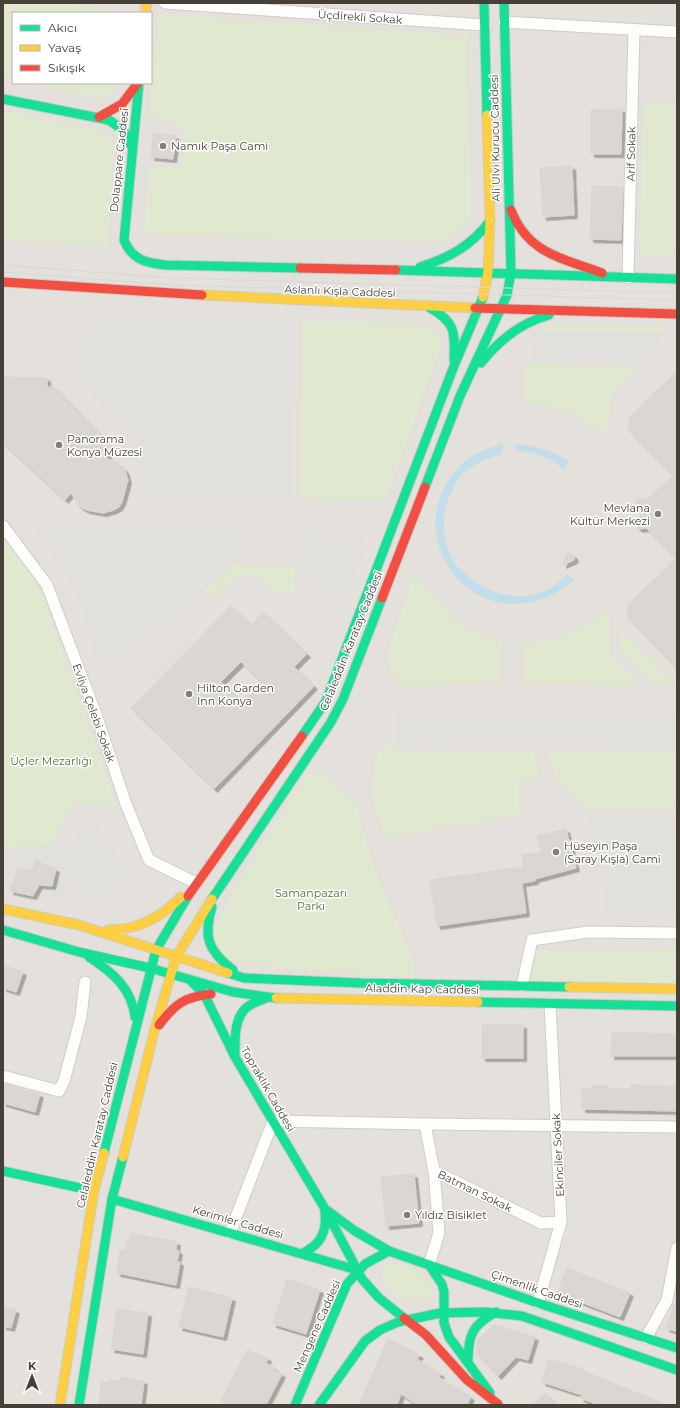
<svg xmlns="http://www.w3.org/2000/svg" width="680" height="1408" font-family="Montserrat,sans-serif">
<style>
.residential{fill:#e4e0db;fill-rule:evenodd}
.green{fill:#e0e8cf}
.parking{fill:#e2e0dd}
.water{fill:#c1deea}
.building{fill:#d9d6d3;stroke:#d9d6d2;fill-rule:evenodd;filter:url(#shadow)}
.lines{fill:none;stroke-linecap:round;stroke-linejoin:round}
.street-casing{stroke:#cfcdca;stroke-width:13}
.fast-casing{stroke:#cfcbc4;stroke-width:11}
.slow-casing{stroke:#cfcbc4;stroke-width:11}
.jam-casing{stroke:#cfcbc4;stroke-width:11}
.street{stroke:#fdfdfc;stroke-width:11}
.fast{stroke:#16e098;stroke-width:9}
.slow{stroke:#ffcf43;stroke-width:9}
.jam{stroke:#f24e42;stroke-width:9}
.tram{stroke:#d9d9d8;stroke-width:1}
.poi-dot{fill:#827d78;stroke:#fff;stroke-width:1.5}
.labels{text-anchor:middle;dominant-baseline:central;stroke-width:3;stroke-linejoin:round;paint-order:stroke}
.street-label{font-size:11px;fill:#464039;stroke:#fff}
.poi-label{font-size:11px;fill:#464039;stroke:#fff;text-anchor:start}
.park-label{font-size:11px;fill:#507232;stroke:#fff}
</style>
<defs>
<filter id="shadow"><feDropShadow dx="3.5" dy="3.5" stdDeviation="0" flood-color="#0004"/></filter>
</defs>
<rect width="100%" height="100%" fill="#f1efec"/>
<path class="residential" d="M3,3H677V1405H3ZM13,13H151V83H13Z"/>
<g class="green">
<polygon points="3,3 72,3 128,13 13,13 13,79 3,77"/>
<polygon points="159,14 466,36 471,217 444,242 144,235 149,167 182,167 184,128 148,115"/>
<polygon points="30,83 119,83 118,88 100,99"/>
<polygon points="644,102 677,103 677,255 639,255"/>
<polygon points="3,110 105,132 115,145 107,246 3,240"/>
<polygon points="302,321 420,323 438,332 441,347 388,494 382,500 299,499"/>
<polygon points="543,325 664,327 664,333 541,330"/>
<polygon points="524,364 634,366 635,370 612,392 607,433 572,413 547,405 523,403"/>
<polygon points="3,532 44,597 117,806 76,803 48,846 3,847"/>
<path d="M233,565L295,566L294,593L272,591C257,578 259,574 236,575L212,598L202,594Z"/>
<polygon points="414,576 461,627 480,635 501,640 500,683 404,686 389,670 386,654"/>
<path d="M609,611V652L641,686L524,683L523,643C560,643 579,630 609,611Z"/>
<polygon points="620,629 673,681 672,686 656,685 619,649"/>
<polygon points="395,741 396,751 533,752 541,778 520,779 518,805 526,814 386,838 371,799 374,765 382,746"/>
<polygon points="547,752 677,752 677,807 589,808 556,777"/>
<polygon points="307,774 324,776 357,806 373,866 413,958 414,977 299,970 223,959 211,934 233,891"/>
<polygon points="677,947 677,984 529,986 530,950 627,950"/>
<path d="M393,1263L412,1267L431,1284L432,1295C428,1299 424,1302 418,1302C402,1303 367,1282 388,1264Z"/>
</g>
<g class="parking">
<polygon points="88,309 206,313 295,321 293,499 137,499 135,444 70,370 72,336 87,323"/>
<polygon points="541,330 664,333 656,346 634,361 533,359 532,344"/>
<polygon points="29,522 229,524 241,530 262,531 233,565 109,676 96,663 77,593 38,533"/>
<polygon points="298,529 360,533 367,547 348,594 295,586 295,532"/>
<polygon points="397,709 677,709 677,751 396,746"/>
<polygon points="677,813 677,911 607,917 589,815"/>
<polygon points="93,820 131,877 110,897 98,893 87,898 76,889 62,895 54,904 33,896 39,885 52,886 56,869 36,861 32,870 18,869 10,891 3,889 3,847 48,846 66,851 88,821"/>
</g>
<g class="water">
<path d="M503,444L501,454C486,458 468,466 458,479C455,483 453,488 451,493C440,516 442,540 454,562C456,566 461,570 465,573C487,595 522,604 551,588C556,585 562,579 567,574L574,580C528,621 461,608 440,549C433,527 434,506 446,485C460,460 476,451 503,444Z"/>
<path d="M515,444C536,445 551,451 569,461L563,469C551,458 535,451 518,451Z"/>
</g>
<g class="building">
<polygon points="622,109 621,154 591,154 591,110"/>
<polygon points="153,133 176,136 173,159 151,157"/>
<polygon points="572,166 574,215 543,217 540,168"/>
<polygon points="592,186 623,187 621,240 590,239"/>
<polygon points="677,371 677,668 628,618 628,605 676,558 646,528 639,529 634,524 640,519 640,509 635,503 640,498 647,500 673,475 629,431 629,418"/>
<polygon points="3,377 47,378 47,387 55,388 114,448 105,458 118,463 125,470 128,480 122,502 119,507 114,510 103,513 86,510 79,506 71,493 65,500 3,443"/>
<polygon points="571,553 575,557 574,560 563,565 566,555"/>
<path d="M231,606L251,625L263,612L307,654L294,667L314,686L214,789L131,708ZM241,662L261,682L241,702L221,682Z"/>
<polygon points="566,829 576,868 535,879 535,881 522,883 526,913 437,926 430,880 523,867 522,855 542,852 537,836"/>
<polygon points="36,861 56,869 52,886 39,885 33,896 10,891 18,869 32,870"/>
<polygon points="3,965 23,972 16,992 3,988"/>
<rect x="482" y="1025" width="41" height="33"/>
<polygon points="612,1032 677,1034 677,1056 611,1056"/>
<polygon points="3,1084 40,1094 35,1112 3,1103"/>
<polygon points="593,1085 608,1086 608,1089 631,1089 631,1085 677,1086 677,1111 582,1109 582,1089 593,1089"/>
<polygon points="414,1174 419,1223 386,1226 381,1177"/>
<polygon points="131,1233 177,1242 176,1250 179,1251 177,1262 180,1262 176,1285 117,1273 120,1250 125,1251 127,1241 129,1241"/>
<polygon points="567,1268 630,1293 620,1317 557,1293"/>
<polygon points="287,1279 320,1290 306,1334 273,1324"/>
<polygon points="189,1287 232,1298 223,1337 179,1327"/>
<polygon points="675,1302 677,1302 677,1332 666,1328"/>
<polygon points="3,1307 16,1310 11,1328 3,1326"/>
<polygon points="117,1309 148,1313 143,1354 111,1349"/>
<polygon points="494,1325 535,1337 528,1360 516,1357 498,1376 477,1353 478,1340"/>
<polygon points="388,1339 420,1355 417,1359 441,1374 439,1377 471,1397 467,1405 418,1405 401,1394 397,1405 365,1405 360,1402"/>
<polygon points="247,1350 268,1358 266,1363 275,1368 274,1370 282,1374 266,1405 228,1405 221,1401"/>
<polygon points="549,1359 583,1369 583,1371 667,1405 599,1405 580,1398 582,1395 542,1382"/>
<polygon points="121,1377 144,1381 141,1405 99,1405 101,1382 109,1383 110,1380 121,1381"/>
<polygon points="545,1393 557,1405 532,1405"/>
</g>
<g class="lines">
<g class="street-casing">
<g id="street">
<polyline points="165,3 484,25"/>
<polyline points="504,22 677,32"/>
<polyline points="628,278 634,30"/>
<polyline points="3,526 47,585 97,717 126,804 149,860 196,883"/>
<polyline points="522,986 532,940 588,932 677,933"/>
<polyline points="3,1076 59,1091 64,1081 81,1017 85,982"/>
<polyline points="425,1124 434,1171"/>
<polyline points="230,1233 273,1121 425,1124 677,1127"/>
<polyline points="429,1265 439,1233 434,1171 541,1223 561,1222"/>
<polyline points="538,1303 561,1222 550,1004"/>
<polyline points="646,1338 667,1300 677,1248"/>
</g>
</g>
<g class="fast-casing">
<g id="fast">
<polyline points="484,3 487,115"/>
<path d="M139,83L124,240C132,260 146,263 166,265L300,268"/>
<polyline points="3,99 109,120 124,131 132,147"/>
<path d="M420,267C449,258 471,246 490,221"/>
<polyline points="396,270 677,279"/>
<path d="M430,308C456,322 455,333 454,360"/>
<path d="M481,363C499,340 520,323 549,315"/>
<polyline points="425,487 460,396 507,295 511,273 504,3"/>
<polyline points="302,736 326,701 454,366 483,297"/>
<polyline points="212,899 331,722 343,699 382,598"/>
<path d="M212,907C203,937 208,951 233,970"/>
<polyline points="3,930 79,952 150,968 233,992 276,998"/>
<path d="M89,957C112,972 132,988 135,1017"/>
<polyline points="228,973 244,978 360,983 569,987"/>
<polyline points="191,981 204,994 235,1057 325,1209 362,1279 379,1298 404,1318"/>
<polyline points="478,1002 677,1006"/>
<path d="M235,1054C235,1039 234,1019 246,1008C251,1003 260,1001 266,998"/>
<polyline points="104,1153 156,950 188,896"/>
<polyline points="3,1171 94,1191"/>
<polyline points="112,1199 357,1270"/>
<polyline points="328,1211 355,1231 389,1251 538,1303 677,1348"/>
<path d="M303,1253C321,1244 327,1232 325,1212"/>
<polyline points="429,1265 442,1284 444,1292 444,1323 449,1337 490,1393"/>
<path d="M468,1362C468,1335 472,1325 496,1312"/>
<polyline points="79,1405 112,1199 123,1157"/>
<polyline points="295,1405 347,1284 365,1264 389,1251"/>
<polyline points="319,1405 365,1341 380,1330 398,1322 440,1313 484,1312 522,1316 677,1370"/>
</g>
</g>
<g class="slow-casing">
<g id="slow">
<polyline points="146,3 146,13"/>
<polyline points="202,295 475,308"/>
<polyline points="483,297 488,272 490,221 487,115"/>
<polyline points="3,909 79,925 228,973"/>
<path d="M108,930C138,930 160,918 181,897"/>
<polyline points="569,987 677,989"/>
<polyline points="276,998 478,1002"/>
<polyline points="123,1157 154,1032 176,957 212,899"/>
<polyline points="60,1405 94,1191 104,1153"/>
</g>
</g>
<g class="jam-casing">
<g id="jam">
<polyline points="99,117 122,104 138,83"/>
<path d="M511,210C528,254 562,258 602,273"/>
<polyline points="300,268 396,270"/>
<polyline points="3,282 202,295"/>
<polyline points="475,308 677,314"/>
<polyline points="382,598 425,487"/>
<polyline points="188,896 302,736"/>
<path d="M159,1025C175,1004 184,997 211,994"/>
<polyline points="404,1318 426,1335 467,1380 498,1404"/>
</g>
</g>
<use href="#street" class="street"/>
<use href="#fast" class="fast"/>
<use href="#slow" class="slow"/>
<use href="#jam" class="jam"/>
<g class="tram">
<polyline points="3,265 170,278 677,293"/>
<polyline points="3,272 170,285 677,300"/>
</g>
</g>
<g class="poi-dot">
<circle cx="163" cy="146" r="4"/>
<circle cx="59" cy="445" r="4"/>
<circle cx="658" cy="514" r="4"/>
<circle cx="189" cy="694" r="4"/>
<circle cx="556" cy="852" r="4"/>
<circle cx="407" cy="1215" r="4"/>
</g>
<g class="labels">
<g class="street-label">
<text transform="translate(360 17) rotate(4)">Üçdirekli Sokak</text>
<text transform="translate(495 138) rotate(-91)">Ali Ulvi Kurucu Caddesi</text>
<text transform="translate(631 154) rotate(-89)">Arif Sokak</text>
<text transform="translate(119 160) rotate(-84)">Dolappare Caddesi</text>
<text transform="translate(340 291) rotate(2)">Aslanlı Kışla Caddesi</text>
<text transform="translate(351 641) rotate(-68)">Celaleddin Karatay Caddesi</text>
<text transform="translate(94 713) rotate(70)">Evliya Çelebi Sokak</text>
<text transform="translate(422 989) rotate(1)">Aladdin Kap Caddesi</text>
<text transform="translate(268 1089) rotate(60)">Topraklık Caddesi</text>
<text transform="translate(97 1135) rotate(-77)">Celaleddin Karatay Caddesi</text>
<text transform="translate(558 1155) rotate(-93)">Ekinciler Sokak</text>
<text transform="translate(475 1191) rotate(26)">Batman Sokak</text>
<text transform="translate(238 1222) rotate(16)">Kerimler Caddesi</text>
<text transform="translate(537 1289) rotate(19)">Çimenlik Caddesi</text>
<text transform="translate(317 1326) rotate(-66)">Mengene Caddesi</text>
</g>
<g class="poi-label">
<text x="171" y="146">Namık Paşa Cami</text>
<text x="67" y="439">Panorama<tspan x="67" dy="13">Konya Müzesi</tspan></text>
<text x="650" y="508" text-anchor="end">Mevlana<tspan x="650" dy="13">Kültür Merkezi</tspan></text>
<text x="197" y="688">Hilton Garden<tspan x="197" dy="13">Inn Konya</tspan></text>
<text x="564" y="846">Hüseyin Paşa<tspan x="564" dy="13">(Saray Kışla) Cami</tspan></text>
<text x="415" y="1215">Yıldız Bisiklet</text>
</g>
<g class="park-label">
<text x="51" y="761">Üçler Mezarlığı</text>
<text x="311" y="893">Samanpazarı<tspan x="311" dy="13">Parkı</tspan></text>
</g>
</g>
<rect width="680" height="1408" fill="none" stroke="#464039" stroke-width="8"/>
<rect x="12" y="12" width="140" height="72" fill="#ffffff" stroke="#b5b3b0"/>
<rect x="20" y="25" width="20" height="6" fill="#16e098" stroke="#b5b3b0"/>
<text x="48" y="32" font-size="12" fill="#464039">Akıcı</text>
<rect x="20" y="45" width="20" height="6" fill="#ffcf43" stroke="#b5b3b0"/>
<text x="48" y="52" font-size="12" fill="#464039">Yavaş</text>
<rect x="20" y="65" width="20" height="6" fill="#f24e42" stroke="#b5b3b0"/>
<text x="48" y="72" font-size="12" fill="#464039">Sıkışık</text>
<g transform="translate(32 1376)" stroke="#ffffff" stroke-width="3" paint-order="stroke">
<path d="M0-3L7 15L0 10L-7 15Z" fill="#464039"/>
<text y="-6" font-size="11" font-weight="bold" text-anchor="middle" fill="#464039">K</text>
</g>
</svg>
